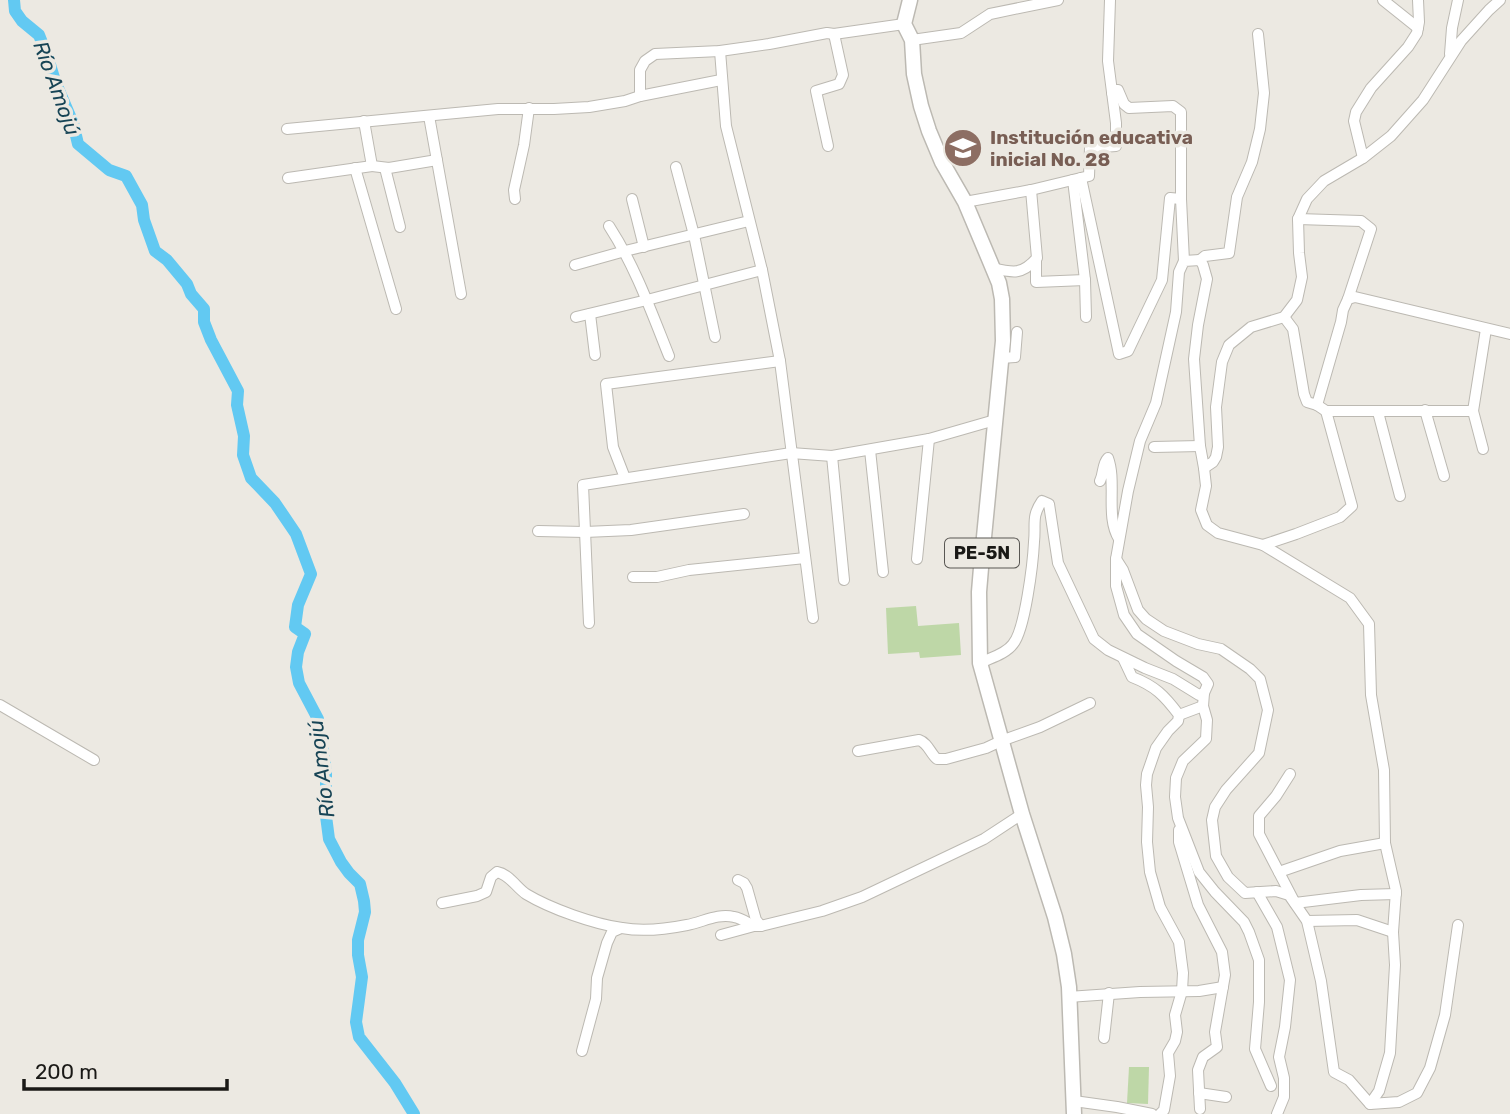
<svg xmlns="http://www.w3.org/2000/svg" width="1510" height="1114" font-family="Rubik,sans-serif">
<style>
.green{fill:#bed7a7}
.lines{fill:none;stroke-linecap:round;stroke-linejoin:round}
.river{stroke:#62c9f2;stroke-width:12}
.minor-casing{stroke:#bcb9b2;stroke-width:12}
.highway-casing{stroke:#bcb9b2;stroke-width:17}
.minor{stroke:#fff;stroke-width:10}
.highway{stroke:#fff;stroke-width:14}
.labels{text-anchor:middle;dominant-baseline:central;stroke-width:7;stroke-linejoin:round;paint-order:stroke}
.shield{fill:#ece9e2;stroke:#595753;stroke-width:2}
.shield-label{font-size:18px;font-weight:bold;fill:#1a1916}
.education-label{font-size:19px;font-weight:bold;fill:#785e54;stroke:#ece9e2;text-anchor:start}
.water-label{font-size:21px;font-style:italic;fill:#174455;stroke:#ece9e2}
</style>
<rect width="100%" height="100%" fill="#ece9e2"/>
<g class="green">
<polygon points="916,606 918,626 959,623 961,655 920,658 919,652 888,654 886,608"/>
<polygon points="1129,1067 1149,1067 1148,1104 1127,1103"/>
</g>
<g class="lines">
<polyline class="river" points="14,0 15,11 22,21 39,35 48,58 55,81 73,123 78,144 109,170 126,176 142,205 144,220 155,251 167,260 187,284 191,294 204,309 204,322 211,340 238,391 237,405 244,436 243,455 251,478 275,503 296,534 311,574 298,605 295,627 305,634 298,652 296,667 299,683 318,719 326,771 326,816 329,839 341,862 349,873 360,884 364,901 365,912 358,940 358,955 362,977 356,1022 359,1037 395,1083 414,1114"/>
<g class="minor-casing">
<g id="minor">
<polyline points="1383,0 1418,28"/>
<polyline points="912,40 961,33 990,14 1058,0"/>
<polyline points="720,51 726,126 762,270 780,361 813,618"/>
<polyline points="1450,54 1452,28 1458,0"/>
<polyline points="1112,93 1112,90 1118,90 1124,104 1129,108 1173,106 1181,112 1181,199 1184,261"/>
<polyline points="640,96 721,80"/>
<polyline points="429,116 461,294"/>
<polyline points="287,129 498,109 554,109 589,107 625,101 640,96 640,70 645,61 655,54 720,51 769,44 827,33 834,34 904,24"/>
<polyline points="828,146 816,91 839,84 843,75 834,34"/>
<polyline points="1363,158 1354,121 1356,112 1371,88 1408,47 1417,33 1419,22 1418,0"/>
<polyline points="372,166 389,168 437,160"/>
<polyline points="676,167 694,235 715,337"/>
<polyline points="355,168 396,309"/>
<polyline points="385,168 400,227"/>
<polyline points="288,178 372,166 364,121"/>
<polyline points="1081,178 1119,354 1128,351 1162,280 1170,198 1181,199"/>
<polyline points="1073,180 1085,280 1086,317"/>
<polyline points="515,199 514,190 524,145 529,108"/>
<polyline points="632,199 644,247"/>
<polyline points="965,202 1031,190 1089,176 1090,148 1116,146 1116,123 1108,61 1110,0"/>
<polyline points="1298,219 1361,221 1371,229 1348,299"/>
<path d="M609,226C635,266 651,311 669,356"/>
<polyline points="1036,260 1036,282 1085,280"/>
<polyline points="1200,260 1205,256 1229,253 1237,197 1252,162 1260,129 1264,93 1258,34"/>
<polyline points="575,265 625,251 749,221"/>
<path d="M993,268C1013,273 1022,275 1037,258L1031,190"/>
<polyline points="590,314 595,355"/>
<polyline points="576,317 647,300 762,270"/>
<polyline points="1284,317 1293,329 1304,394 1307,402 1317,405 1341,322 1343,310 1348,299 1355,297 1510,334"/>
<polyline points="1001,358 1015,357 1017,332"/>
<polyline points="1317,405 1326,411 1473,411 1486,329"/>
<polyline points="1425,410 1444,476"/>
<polyline points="1473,411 1483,449"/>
<polyline points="1378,412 1400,496"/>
<polyline points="1154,447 1200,446"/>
<polyline points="870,450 883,572"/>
<polyline points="832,456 844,580"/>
<polyline points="1204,468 1206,486 1201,510 1207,525 1218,533 1263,545 1350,598 1369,624 1371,695 1384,770 1385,843 1396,891 1393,932 1395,965 1390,1053 1379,1091 1370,1104"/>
<polyline points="625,478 613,447 606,384 780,361"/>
<path d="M1100,481C1104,473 1102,464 1108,458C1117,482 1105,517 1119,539"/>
<polyline points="538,531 585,532 631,530 744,514"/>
<polyline points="1263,545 1296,534 1340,517 1352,506 1326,411"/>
<polyline points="917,559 929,439"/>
<polyline points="1116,559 1123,570 1138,610 1146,619 1164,631 1198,644 1221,649 1250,669 1260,679 1268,710 1259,753 1226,790 1215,807 1212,820 1216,856 1228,877 1245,893 1276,891 1289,895 1307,921 1321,981 1334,1072 1349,1080 1370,1104 1399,1102 1417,1093 1430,1068 1445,1015 1458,925"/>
<polyline points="633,577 657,577 689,570 805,558"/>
<polyline points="589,623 583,485 791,453 832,456 929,439 995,420"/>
<path d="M1123,658L1132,677C1155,686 1164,695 1179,715L1178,721L1168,731L1156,748L1147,774L1146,785L1148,807L1147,842L1150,872L1160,907L1179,942L1183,973L1182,991L1175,1015L1177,1032L1175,1041L1168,1053L1170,1076L1164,1110L1160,1114"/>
<path d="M980,663C990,658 1006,654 1013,644C1025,630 1033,563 1034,542C1036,524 1031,517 1042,501L1049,504L1058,563L1094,639L1108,650L1145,668L1173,679L1199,695L1204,693L1208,684L1203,677L1176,661L1137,634L1124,615L1116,586V559L1128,491L1140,441L1156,403L1176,312L1179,272L1184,261L1200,260L1203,265L1207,279L1198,325L1194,359L1200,446L1204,468L1213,462L1216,457L1218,447L1216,407L1222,362L1229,345L1251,327L1284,317L1297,300L1302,277L1299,253L1298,219L1307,199L1324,181L1363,158L1391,136L1423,100L1461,41L1489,10L1500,0"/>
<polyline points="1204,693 1203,706 1207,720 1206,739 1183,761 1176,778 1175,797 1178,818 1199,872 1215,892 1244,922 1249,932 1259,960 1259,1002 1255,1049 1271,1086"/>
<polyline points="0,705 94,760"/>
<polyline points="1179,715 1203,706"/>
<path d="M858,751L919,740C928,743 930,753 937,759H946L986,748L1001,741L1040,727L1090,703"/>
<polyline points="1290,774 1276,796 1259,816 1259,834 1295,903 1361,895 1396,894"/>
<polyline points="1179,830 1179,842 1198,905 1222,952 1225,975 1215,1032 1217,1047 1203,1057 1198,1070 1200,1109"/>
<polyline points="1279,872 1340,851 1385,843"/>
<polyline points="738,880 744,883 747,888 756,920 761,926"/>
<polyline points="1257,892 1277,927 1290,980 1285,1027 1279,1057 1284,1078 1284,1097 1277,1114"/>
<path d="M442,903L477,896L486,892L491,877L497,872C509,874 516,887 526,894C551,909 594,924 622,928C643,932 667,929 687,925C703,922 718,913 734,917C741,918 748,923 754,926"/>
<polyline points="1307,921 1357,920 1393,932"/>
<polyline points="721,935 754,926 761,926 822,911 862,897 984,839 1022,814"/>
<polyline points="1068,997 1140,992 1199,991 1223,987"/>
<polyline points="1104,1038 1109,993"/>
<polyline points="582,1051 596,999 597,978 607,943 612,932 621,928"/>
<polyline points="1199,1093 1226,1097"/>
<polyline points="1074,1101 1117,1107 1152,1114"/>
</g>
</g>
<g class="highway-casing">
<polyline id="highway" points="910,0 904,24 912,40 914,74 921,106 929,131 942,162 965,202 989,259 999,283 1002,299 1003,341 981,568 979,592 980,663 1022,814 1055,917 1064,954 1069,987 1074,1114"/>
</g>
<use href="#minor" class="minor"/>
<use href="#highway" class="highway"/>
</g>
<defs>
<g id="school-disc" transform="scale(2.0125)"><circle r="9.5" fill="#8d6e63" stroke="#ece9e2"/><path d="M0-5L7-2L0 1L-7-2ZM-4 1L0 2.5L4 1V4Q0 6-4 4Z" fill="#fff"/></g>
</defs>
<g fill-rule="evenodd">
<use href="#school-disc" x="963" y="148"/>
</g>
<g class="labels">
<rect class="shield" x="945" y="538.5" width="74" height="29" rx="5"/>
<g class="shield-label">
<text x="982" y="553">PE-5N</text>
</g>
<g class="education-label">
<text x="990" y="137">Institución educativa<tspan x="990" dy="22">inicial No. 28</tspan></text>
</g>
<g class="water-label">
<text transform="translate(57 88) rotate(70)">Río Amojú</text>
<text transform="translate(321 769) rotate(-97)">Río Amojú</text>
</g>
</g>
<path d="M24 1079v10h203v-10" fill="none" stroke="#1a1916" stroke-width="3.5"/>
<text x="35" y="1079" font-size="21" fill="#1a1916" stroke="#ece9e2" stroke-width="5" paint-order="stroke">200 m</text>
</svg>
